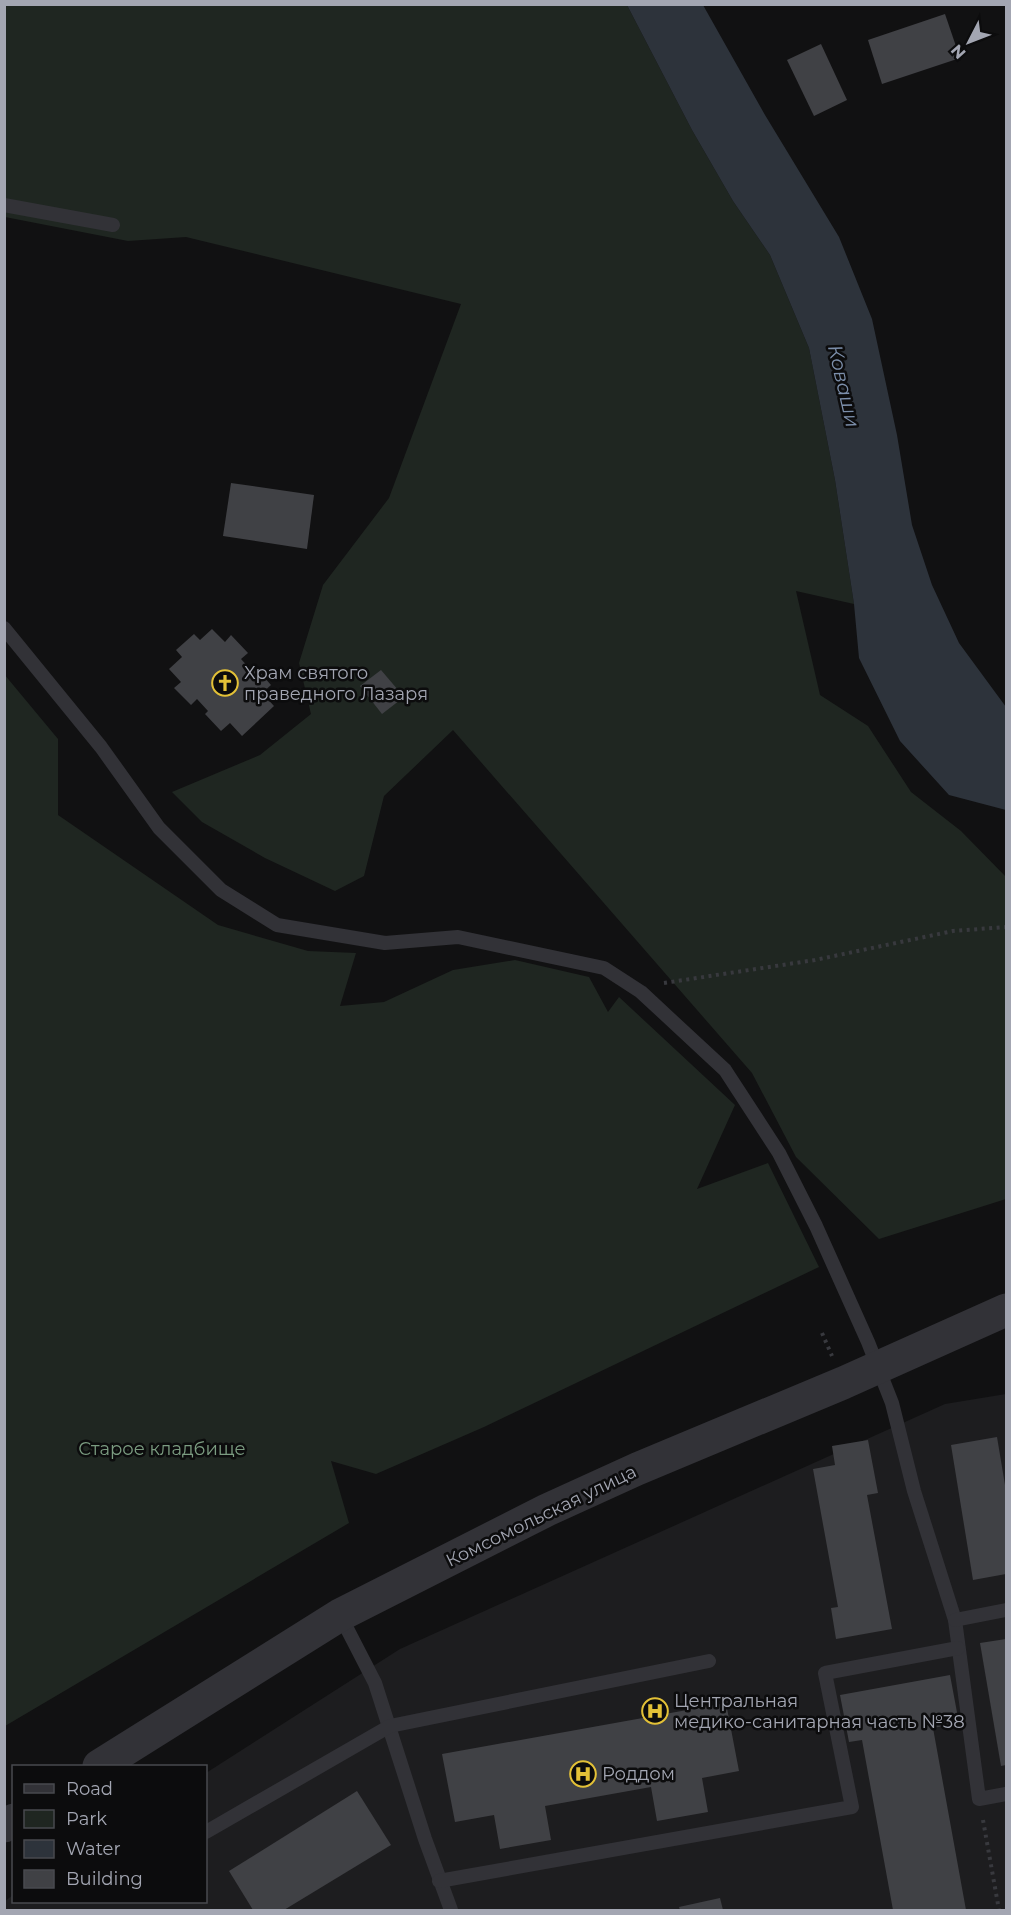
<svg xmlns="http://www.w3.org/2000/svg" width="1011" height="1915" font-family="Montserrat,sans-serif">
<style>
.built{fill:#1d1d1f}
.green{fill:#1f2621}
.water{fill:#2d333b}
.building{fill:#404145}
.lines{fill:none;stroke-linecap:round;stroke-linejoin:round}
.path{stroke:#38393e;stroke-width:4;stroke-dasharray:3 4.5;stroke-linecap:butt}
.service{stroke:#323237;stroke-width:14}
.tertiary{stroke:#323237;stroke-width:33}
.labels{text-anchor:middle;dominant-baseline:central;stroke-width:5;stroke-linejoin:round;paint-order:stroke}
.poi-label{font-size:18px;fill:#a3a6b2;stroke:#0c0c0d;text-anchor:start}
.park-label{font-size:18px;fill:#7b9c81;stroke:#0c0c0d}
.street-label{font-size:18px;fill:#a3a6b2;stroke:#0c0c0d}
.water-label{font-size:20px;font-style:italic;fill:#7c8fab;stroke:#0c0c0d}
</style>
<rect width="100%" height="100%" fill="#111112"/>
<polygon class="built" points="1006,1394 1006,1910 5,1910 5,1901 13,1895 14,1902 206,1902 206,1773 400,1649 945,1404"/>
<g class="green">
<polygon points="4,5 627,5 692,130 733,201 770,255 809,348 835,480 854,604 796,591 820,695 868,726 911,792 961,831 1006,877 1006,1199 879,1239 796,1157 752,1073 453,730 384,796 364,876 335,891 265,858 202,822 172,792 260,755 311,714 299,663 323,585 389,498 461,304 186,237 128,241 5,217"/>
<polygon points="4,674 58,739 58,815 218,925 308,951 356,953 340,1006 384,1002 453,970 515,960 589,977 608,1012 619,997 735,1105 697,1189 768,1163 819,1267 484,1427 376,1474 331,1461 349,1523 5,1726"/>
</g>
<polygon class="water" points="627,5 703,5 765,115 839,237 872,319 897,435 912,525 932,585 959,643 1006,707 1006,810 949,795 900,741 859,658 854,604 835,480 809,348 770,255 733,201 692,130"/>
<g class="building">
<polygon points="945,14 960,58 882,84 868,40"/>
<polygon points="821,44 847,100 814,116 787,60"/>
<polygon points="231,483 314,495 307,549 223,536"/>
<polygon points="212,629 225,642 231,635 248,653 241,659 252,671 255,667 271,685 262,693 274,706 242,736 230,723 221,731 205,714 208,711 197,699 191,705 174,688 181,682 169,669 182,657 176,650 194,634 200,640"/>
<polygon points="381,670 404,697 382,714 360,686"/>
<polygon points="997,1437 1006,1491 1006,1574 973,1580 951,1445"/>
<polygon points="868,1440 878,1493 867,1495 892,1629 836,1639 831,1608 838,1607 813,1469 835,1465 832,1446"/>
<polygon points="1006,1639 1006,1765 1001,1766 980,1643"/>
<polygon points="950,1675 959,1723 933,1728 966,1910 893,1910 862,1740 849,1742 840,1695"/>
<polygon points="726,1703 739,1771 702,1778 708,1812 657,1821 651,1787 545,1806 551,1840 500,1849 494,1815 455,1822 442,1754"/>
<polygon points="357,1791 391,1845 284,1910 253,1910 229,1871"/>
<polygon points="720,1898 723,1910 680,1910 679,1907"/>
</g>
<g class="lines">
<g class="path">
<polyline points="664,983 815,960 953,931 1006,927"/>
<polyline points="822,1333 832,1356"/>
<polyline points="983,1820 999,1910"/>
</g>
<g class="service">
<polyline points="4,205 113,225"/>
<polyline points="4,628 101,747 159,828 221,890 277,925 385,943 458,937 604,968 641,992 725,1070 779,1153 816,1226 868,1342 892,1403 914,1491 955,1620 979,1799 1006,1794"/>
<polyline points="340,1615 375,1683 425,1839 451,1910"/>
<polyline points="955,1620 1006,1610"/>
<polyline points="206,1832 390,1726 709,1661"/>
<polyline points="439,1881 852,1807 825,1673 958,1648"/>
</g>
<g class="tertiary">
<polyline points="99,1766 340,1615 547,1510 637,1469 843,1383 1006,1310"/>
<polyline points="4,1826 14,1820"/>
</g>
</g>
<defs>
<g id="church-ring" transform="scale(1.35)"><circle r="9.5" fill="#0c0c0d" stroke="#e3c137" stroke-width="1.5"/><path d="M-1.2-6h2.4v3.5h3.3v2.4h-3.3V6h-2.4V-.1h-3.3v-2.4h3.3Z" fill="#e3c137"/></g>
<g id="hospital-ring" transform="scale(1.35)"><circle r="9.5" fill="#0c0c0d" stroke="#e3c137" stroke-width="1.5"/><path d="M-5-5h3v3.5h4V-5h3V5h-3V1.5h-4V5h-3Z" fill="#e3c137"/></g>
</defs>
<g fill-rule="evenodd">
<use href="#church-ring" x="225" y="683"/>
<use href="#hospital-ring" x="655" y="1711"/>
<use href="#hospital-ring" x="583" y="1774"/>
</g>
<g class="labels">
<g class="poi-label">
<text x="244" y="673">Храм святого<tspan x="244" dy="21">праведного Лазаря</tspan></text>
<text x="674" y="1701">Центральная<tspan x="674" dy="21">медико-санитарная часть №38</tspan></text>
<text x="602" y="1774">Роддом</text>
</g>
<g class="park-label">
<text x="162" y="1449">Старое кладбище</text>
</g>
<g class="street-label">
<text transform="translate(541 1516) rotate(-26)">Комсомольская улица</text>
</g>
<g class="water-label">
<text transform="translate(844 386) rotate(77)">Коваши</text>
</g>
</g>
<rect width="1011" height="1915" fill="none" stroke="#a3a6b2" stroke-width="12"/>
<rect x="12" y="1765" width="195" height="138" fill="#0c0c0d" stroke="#484a4f" stroke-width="1.5"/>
<rect x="24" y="1784" width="30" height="9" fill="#323237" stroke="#484a4f" stroke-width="1.5"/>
<text x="66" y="1795" font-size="18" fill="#a3a6b2">Road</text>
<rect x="24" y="1810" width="30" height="18" fill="#1f2621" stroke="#484a4f" stroke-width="1.5"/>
<text x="66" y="1825" font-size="18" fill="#a3a6b2">Park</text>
<rect x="24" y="1840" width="30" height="18" fill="#2d333b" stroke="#484a4f" stroke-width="1.5"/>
<text x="66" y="1855" font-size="18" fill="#a3a6b2">Water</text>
<rect x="24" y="1870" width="30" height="18" fill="#404145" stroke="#484a4f" stroke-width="1.5"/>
<text x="66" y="1885" font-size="18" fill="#a3a6b2">Building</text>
<g transform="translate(969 42) rotate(228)" stroke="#0c0c0d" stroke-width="4.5" paint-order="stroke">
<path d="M0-4.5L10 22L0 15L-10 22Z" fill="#a3a6b2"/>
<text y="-9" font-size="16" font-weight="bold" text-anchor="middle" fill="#a3a6b2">N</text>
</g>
</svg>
